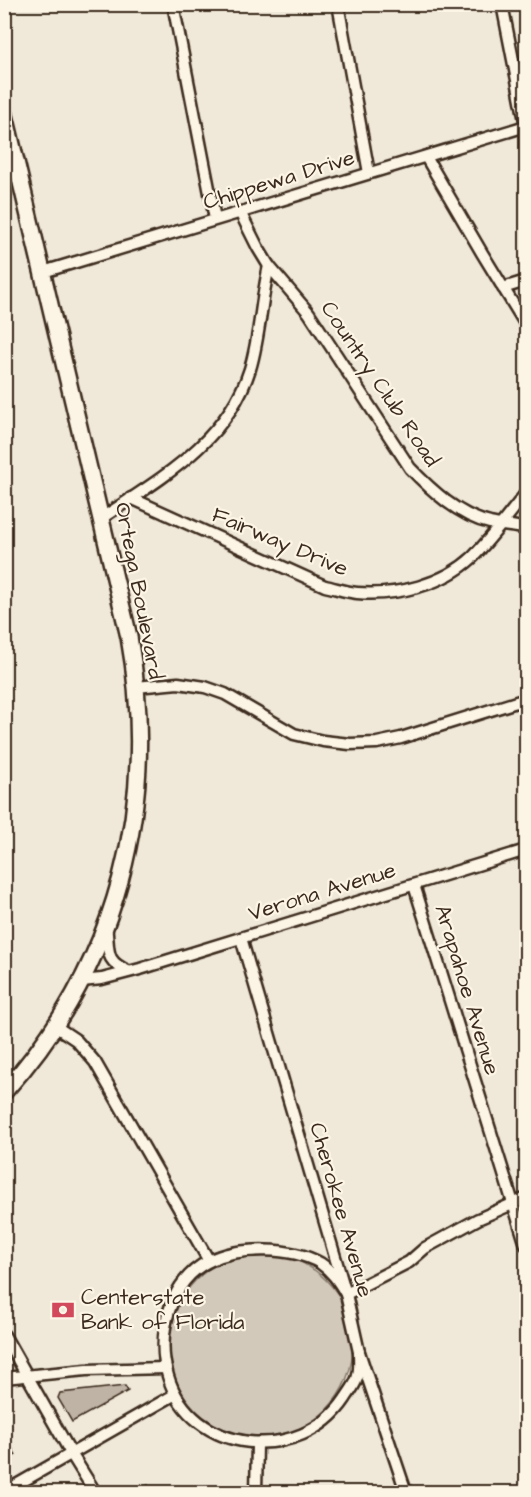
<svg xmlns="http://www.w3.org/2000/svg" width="531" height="1497" font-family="'Architects Daughter',sans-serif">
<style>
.green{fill:#d2c9ba;stroke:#867a6c;stroke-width:1.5}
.building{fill:#beb3a4;stroke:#3b2a1e;stroke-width:1.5}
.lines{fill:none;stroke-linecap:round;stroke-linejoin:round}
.minor-casing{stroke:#3b2a1e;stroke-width:15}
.secondary-casing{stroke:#3b2a1e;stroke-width:20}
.minor{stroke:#fcf5e5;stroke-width:10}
.secondary{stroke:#fcf5e5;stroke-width:15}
.labels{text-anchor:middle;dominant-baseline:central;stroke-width:4.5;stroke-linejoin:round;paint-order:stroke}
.street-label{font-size:22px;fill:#3b2a1e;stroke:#fcf5e5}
.poi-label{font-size:22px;fill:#3b2a1e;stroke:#fcf5e5;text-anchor:start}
</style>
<rect width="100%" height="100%" fill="#f0e9d9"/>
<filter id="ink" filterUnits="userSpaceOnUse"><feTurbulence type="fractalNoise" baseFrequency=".0167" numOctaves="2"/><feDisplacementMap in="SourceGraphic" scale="12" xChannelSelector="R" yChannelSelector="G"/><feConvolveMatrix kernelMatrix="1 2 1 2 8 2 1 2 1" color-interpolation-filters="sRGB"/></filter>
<g filter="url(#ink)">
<circle class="green" cx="261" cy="1345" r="92"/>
<g class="building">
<polygon points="125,1386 128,1391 72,1422 58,1398 60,1393"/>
<polygon points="4,1434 16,1455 4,1462"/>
<polygon points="148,1485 152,1492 134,1492"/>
</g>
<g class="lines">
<g class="minor-casing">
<g id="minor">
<polyline points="173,4 215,219"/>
<polyline points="338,4 369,173"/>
<polyline points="502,4 526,126"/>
<polyline points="426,157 482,253 526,325"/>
<path d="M240,212L258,248L269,266L309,313L410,468C431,490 459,516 490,523C502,526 514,525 526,529"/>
<polyline points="43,272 526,126"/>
<polyline points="503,288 526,281"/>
<path d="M131,498L325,586C335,588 346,592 357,593C397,596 443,585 473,557C492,537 509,515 526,493"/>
<path d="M102,518C161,478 227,442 250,369C260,336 261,300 269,266"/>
<polyline points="136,687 178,683 205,687 225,694 294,734 323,741 350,744 377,743 401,738 526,699"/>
<polyline points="414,885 526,1245"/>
<path d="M106,926C110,950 103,960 128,971"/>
<polyline points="241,938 346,1294 359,1352 406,1492"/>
<polyline points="81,981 102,979 140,969 526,850"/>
<polyline points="55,1026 76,1040 95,1062 209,1261"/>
<polyline points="4,1335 72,1455 95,1492"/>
<path d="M359,1352C359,1359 360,1368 358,1375C357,1383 350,1391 345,1399C301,1465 191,1455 168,1376C156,1336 169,1281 209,1261C239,1246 292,1247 320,1263C332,1271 339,1282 346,1294L409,1262L425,1248L478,1219L526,1198"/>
<polyline points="4,1378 86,1370 166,1368"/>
<polyline points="4,1492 174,1395"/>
<polyline points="256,1492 257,1444"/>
</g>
</g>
<g class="secondary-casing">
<path id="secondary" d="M4,111L129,637C159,802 118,966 4,1092"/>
</g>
<use href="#minor" class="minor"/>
<use href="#secondary" class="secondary"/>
</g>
</g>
<defs>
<g id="bank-bare" transform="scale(1.8)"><path d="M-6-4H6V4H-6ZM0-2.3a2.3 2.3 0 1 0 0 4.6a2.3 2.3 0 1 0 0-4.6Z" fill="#d1495b" stroke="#fcf5e5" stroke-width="2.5" paint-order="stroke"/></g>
</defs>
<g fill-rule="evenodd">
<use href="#bank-bare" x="63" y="1310"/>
</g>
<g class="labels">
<g class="street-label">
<text transform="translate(279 180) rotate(-17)">Chippewa Drive</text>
<text transform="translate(380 384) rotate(56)">Country Club Road</text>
<text transform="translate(280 542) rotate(23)">Fairway Drive</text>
<text transform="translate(139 591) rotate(79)">Ortega Boulevard</text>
<text transform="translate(322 892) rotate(-17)">Verona Avenue</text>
<text transform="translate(467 990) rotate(73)">Arapahoe Avenue</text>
<text transform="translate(341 1210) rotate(74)">Cherokee Avenue</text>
</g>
<g class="poi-label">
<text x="81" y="1297">Centerstate<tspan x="81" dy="25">Bank of Florida</tspan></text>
</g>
</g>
<rect width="531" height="1497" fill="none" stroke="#fcf5e5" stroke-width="24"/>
<rect x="12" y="12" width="507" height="1473" fill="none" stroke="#3b2a1e" stroke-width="2" filter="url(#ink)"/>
</svg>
